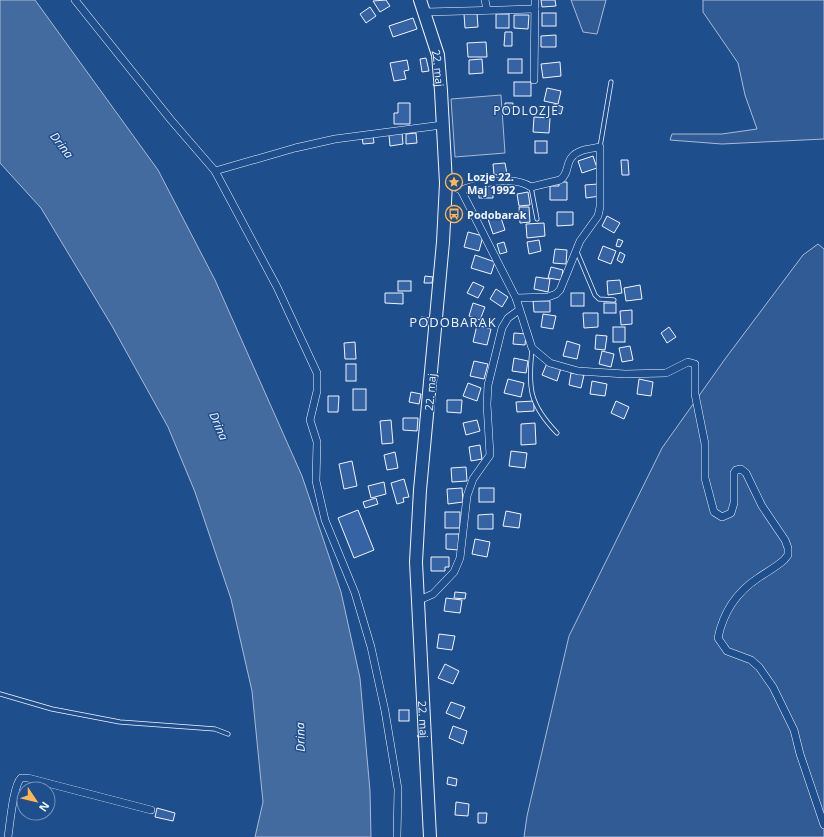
<svg xmlns="http://www.w3.org/2000/svg" width="824" height="837" font-family="'Open Sans',sans-serif">
<style>
.green{fill:#305b95;stroke:#a8bbd7}
.water{fill:#446ba0;stroke:#a8bbd7}
.building{fill:#3563a3;stroke:#f2f6ff}
.lines{fill:none;stroke-linecap:round;stroke-linejoin:round}
.lane-casing{stroke:#f2f6ff;stroke-width:5}
.street-casing{stroke:#f2f6ff;stroke-width:8}
.primary-casing{stroke:#f2f6ff;stroke-width:14}
.lane{stroke:#1f4e8c;stroke-width:3.5}
.street{stroke:#1f4e8c;stroke-width:7}
.primary{stroke:#1f4e8c;stroke-width:12}
.labels{text-anchor:middle;dominant-baseline:central;stroke-width:3;stroke-linejoin:round;paint-order:stroke}
.street-label{font-size:11px;fill:#f2f6ff;stroke:#1f4e8c}
.poi-label{font-size:11px;font-weight:bold;fill:#f2f6ff;stroke:#1f4e8c;text-anchor:start}
.neighbourhood-label{font-size:12px;letter-spacing:1px;fill:#f2f6ff;stroke:#1f4e8c}
.water-label{font-size:12px;font-style:italic;fill:#f2f6ff;stroke:#1f4e8c}
.quarter-label{font-size:13px;letter-spacing:1px;fill:#f2f6ff;stroke:#1f4e8c}
</style>
<rect width="100%" height="100%" fill="#1f4e8c"/>
<g class="green">
<polygon points="571,0 606,0 597,34 583,32"/>
<polygon points="703,0 824,0 824,139 722,144 670,140 672,134 722,134 757,129 745,95 738,63 703,12"/>
<polygon points="501,95 505,153 455,157 451,99"/>
<polygon points="818,244 824,249 824,837 524,837 527,816 569,636 662,448 725,359 803,255"/>
</g>
<polygon class="water" points="0,0 35,0 158,170 215,280 302,476 341,592 360,678 370,791 371,837 255,837 263,802 252,691 231,599 195,492 168,427 112,326 41,208 0,163"/>
<g class="building">
<polygon points="386,0 390,6 380,12 373,1"/>
<polygon points="541,0 555,0 556,6 542,7"/>
<polygon points="370,7 376,16 366,23 360,14"/>
<polygon points="477,13 478,27 465,28 464,14"/>
<rect x="542" y="13" width="14" height="13"/>
<rect x="496" y="14" width="13" height="14"/>
<polygon points="514,15 529,15 528,29 514,28"/>
<polygon points="413,18 417,29 393,37 389,26"/>
<polygon points="505,32 512,32 512,46 504,46"/>
<polygon points="556,35 556,47 541,47 541,36"/>
<polygon points="486,42 487,57 468,57 467,43"/>
<polygon points="426,58 429,71 422,72 420,59"/>
<polygon points="482,59 483,73 469,74 469,60"/>
<rect x="508" y="59" width="14" height="14"/>
<polygon points="407,60 409,70 404,71 406,79 394,81 390,63"/>
<polygon points="560,62 561,76 543,78 541,64"/>
<rect x="514" y="82" width="17" height="14"/>
<polygon points="547,88 561,91 558,104 544,101"/>
<polygon points="398,103 410,103 410,124 394,124 394,113 398,113"/>
<polygon points="505,103 513,103 513,108 505,109"/>
<polygon points="554,104 563,107 561,114 552,112"/>
<polygon points="534,117 550,118 549,133 533,132"/>
<polygon points="402,133 403,144 390,146 389,135"/>
<polygon points="416,133 417,143 406,144 406,134"/>
<polygon points="373,135 374,143 363,144 362,136"/>
<rect x="535" y="141" width="12" height="12"/>
<polygon points="593,156 597,168 582,173 578,161"/>
<polygon points="621,160 628,160 629,175 622,175"/>
<polygon points="505,163 507,174 494,175 493,164"/>
<polygon points="559,182 567,182 567,200 550,200 550,186 559,186"/>
<polygon points="598,184 600,196 586,198 585,185"/>
<polygon points="493,185 493,198 479,198 478,186"/>
<polygon points="528,192 530,205 519,206 517,194"/>
<polygon points="519,207 529,207 530,222 520,223"/>
<polygon points="557,212 573,212 573,225 557,226"/>
<polygon points="500,215 505,230 493,234 488,219"/>
<polygon points="607,216 620,223 614,233 602,226"/>
<polygon points="544,223 545,236 527,238 526,224"/>
<polygon points="468,232 483,236 479,251 464,247"/>
<polygon points="618,239 623,241 620,247 616,246"/>
<polygon points="539,240 541,251 529,254 527,242"/>
<polygon points="504,242 507,252 500,254 497,244"/>
<polygon points="603,246 616,251 611,264 598,259"/>
<polygon points="555,249 567,250 566,264 553,263"/>
<polygon points="620,252 625,255 622,263 617,260"/>
<polygon points="475,255 495,262 491,274 471,268"/>
<polygon points="551,267 563,270 561,280 548,278"/>
<polygon points="425,276 433,277 432,283 424,283"/>
<polygon points="536,277 550,279 548,292 534,289"/>
<polygon points="620,280 622,293 608,295 607,281"/>
<rect x="398" y="281" width="13" height="10"/>
<polygon points="473,282 484,287 478,298 467,293"/>
<polygon points="640,285 642,299 626,301 624,288"/>
<polygon points="496,289 508,297 502,307 490,299"/>
<polygon points="385,293 403,293 403,304 385,303"/>
<rect x="571" y="293" width="13" height="13"/>
<polygon points="533,301 550,301 550,312 534,312"/>
<polygon points="473,303 485,307 480,320 469,316"/>
<rect x="604" y="303" width="12" height="10"/>
<polygon points="632,310 632,324 621,325 620,311"/>
<polygon points="583,313 598,313 598,327 584,328"/>
<polygon points="543,314 556,316 553,329 541,327"/>
<polygon points="421,317 431,318 430,325 420,325"/>
<polygon points="477,325 491,329 487,345 473,342"/>
<rect x="613" y="327" width="12" height="15"/>
<polygon points="669,327 676,337 667,343 661,333"/>
<polygon points="514,333 526,334 525,345 513,344"/>
<polygon points="596,335 607,336 605,350 595,349"/>
<polygon points="567,341 580,345 577,359 563,356"/>
<polygon points="355,342 356,359 345,359 344,343"/>
<polygon points="630,346 633,360 622,362 619,348"/>
<polygon points="602,351 614,354 611,367 599,364"/>
<polygon points="514,358 528,361 526,373 512,371"/>
<polygon points="474,361 488,364 484,379 470,376"/>
<polygon points="547,363 561,368 557,381 542,375"/>
<rect x="346" y="364" width="10" height="17"/>
<polygon points="571,373 584,375 581,388 569,385"/>
<polygon points="508,379 524,383 521,397 504,393"/>
<polygon points="639,379 653,382 651,396 637,394"/>
<polygon points="592,381 607,384 605,396 590,394"/>
<polygon points="468,383 481,388 477,401 463,396"/>
<rect x="353" y="389" width="13" height="21"/>
<polygon points="411,392 421,394 419,404 409,402"/>
<polygon points="328,396 339,396 338,412 328,412"/>
<polygon points="447,400 462,400 461,413 447,412"/>
<polygon points="534,401 534,411 517,412 516,402"/>
<polygon points="616,401 629,407 624,419 611,413"/>
<polygon points="403,418 418,418 417,431 403,430"/>
<polygon points="391,420 393,443 382,444 380,421"/>
<polygon points="477,420 480,431 466,435 463,423"/>
<polygon points="535,423 536,444 521,445 521,424"/>
<polygon points="480,445 482,459 471,461 469,447"/>
<polygon points="511,451 527,453 525,468 509,466"/>
<polygon points="395,452 398,468 387,470 384,455"/>
<polygon points="352,461 357,486 344,489 339,464"/>
<polygon points="466,467 467,481 452,482 451,468"/>
<polygon points="404,479 409,497 403,498 404,502 397,504 391,483"/>
<polygon points="384,482 386,494 371,498 368,486"/>
<polygon points="462,488 463,502 448,504 447,489"/>
<rect x="479" y="488" width="15" height="14"/>
<polygon points="376,498 378,504 365,508 363,502"/>
<polygon points="358,510 374,550 354,558 338,518"/>
<polygon points="506,511 521,514 519,528 503,526"/>
<rect x="445" y="512" width="15" height="16"/>
<polygon points="493,514 493,529 478,529 478,515"/>
<polygon points="446,534 459,534 459,550 446,549"/>
<polygon points="475,539 490,542 487,557 472,554"/>
<polygon points="431,557 449,557 449,567 445,567 445,571 431,571"/>
<polygon points="455,592 466,593 465,599 454,598"/>
<polygon points="446,598 462,600 460,613 444,611"/>
<polygon points="439,634 455,636 452,650 437,648"/>
<polygon points="445,664 459,671 453,684 438,678"/>
<polygon points="451,702 465,707 460,719 446,713"/>
<rect x="399" y="710" width="10" height="11"/>
<polygon points="453,726 467,731 463,744 449,738"/>
<polygon points="448,777 457,779 456,786 447,784"/>
<polygon points="456,802 469,804 468,816 455,815"/>
<polygon points="157,808 175,813 173,821 155,817"/>
<polygon points="478,813 487,813 486,823 478,823"/>
</g>
<g class="lines">
<g class="lane-casing">
<g id="lane">
<polyline points="600,147 611,82"/>
<polyline points="531,187 537,219"/>
<polyline points="577,252 595,295 599,299 614,300"/>
<path d="M532,349C528,388 529,404 557,433"/>
<polyline points="0,694 52,709 120,722 215,729 228,734"/>
</g>
</g>
<g class="street-casing">
<g id="street">
<polyline points="75,0 171,120 215,171 277,287 317,373 317,391 310,420 317,442 316,481 325,520 355,593 371,647 385,711 398,789 397,837"/>
<polyline points="485,0 487,10"/>
<polyline points="426,12 535,9"/>
<polyline points="534,80 535,0"/>
<polyline points="215,171 295,148 335,139 442,125"/>
<path d="M446,183L461,190L516,298L532,348L550,363L578,371L625,374L666,373L688,362L695,364V394L705,444V478L714,512L722,517L731,513L734,503V473L736,470L741,469L746,473L762,506L785,540L788,548V555L784,560C776,567 767,572 758,578C737,592 723,613 718,638L727,651L751,660L759,667L773,687L794,730L800,754L824,825"/>
<path d="M461,190C481,183 512,175 531,187L560,180C569,174 566,163 572,157C578,149 591,149 600,147V207L598,216L580,241L560,290L556,294L548,297L516,298"/>
<polyline points="417,601 433,594 454,572 460,558 467,496 473,479 490,455 487,404 488,385 502,328 508,318 519,310"/>
<path d="M8,837C10,824 13,786 21,778H28L151,810"/>
</g>
</g>
<g class="primary-casing">
<g id="primary">
<path id="s1" d="M420,0L438,55L441,91L446,183L443,242L420,490L416,562L430,837"/>
</g>
</g>
<use href="#lane" class="lane"/>
<use href="#street" class="street"/>
<use href="#primary" class="primary"/>
</g>
<defs>
<g id="sight-ring" transform="scale(0.9)"><circle r="9.5" fill="#1f4e8c" stroke="#ffb74d" stroke-width="1.5"/><path d="M0-6L1.8-2.2L6-1.7L2.9 1.2L3.7 5.4L0 3.3L-3.7 5.4L-2.9 1.2L-6-1.7L-1.8-2.2Z" fill="#ffb74d"/></g>
<g id="bus-ring" transform="scale(0.9)"><circle r="9.5" fill="#1f4e8c" stroke="#ffb74d" stroke-width="1.5"/><path d="M-5-6H5V4H4V6H2V4H-2V6H-4V4H-5ZM-3.5-4V0h7V-4ZM-3.5 1.2v1.5H-2V1.2ZM2 1.2v1.5H3.5V1.2Z" fill="#ffb74d"/></g>
</defs>
<g fill-rule="evenodd">
<use href="#sight-ring" x="454" y="182"/>
<use href="#bus-ring" x="454" y="214"/>
</g>
<g class="labels">
<g class="street-label">
<text stroke="none"><textPath href="#s1" startOffset="71">22. maj</textPath></text>
<text transform="translate(430 392) rotate(-85)">22. maj</text>
<text stroke="none"><textPath href="#s1" startOffset="724">22. maj</textPath></text>
</g>
<g class="poi-label">
<text x="467" y="176">Lozje 22.<tspan x="467" dy="13">Maj 1992</tspan></text>
<text x="467" y="214">Podobarak</text>
</g>
<g class="neighbourhood-label">
<text x="526" y="110">PODLOZJE</text>
</g>
<g class="water-label">
<text transform="translate(62 145) rotate(52)">Drina</text>
<text transform="translate(219 426) rotate(67)">Drina</text>
<text transform="translate(300 737) rotate(-91)">Drina</text>
</g>
<g class="quarter-label">
<text x="453" y="322">PODOBARAK</text>
</g>
</g>
<g transform="translate(36 801) rotate(125)"><circle r="19" fill="#1f4e8c" stroke="#7391ba"/>
<path d="M0-3L7 15L0 10L-7 15Z" fill="#ffb74d"/>
<text y="-6" font-size="11" font-weight="bold" text-anchor="middle" fill="#f2f6ff">N</text>
</g>
</svg>
